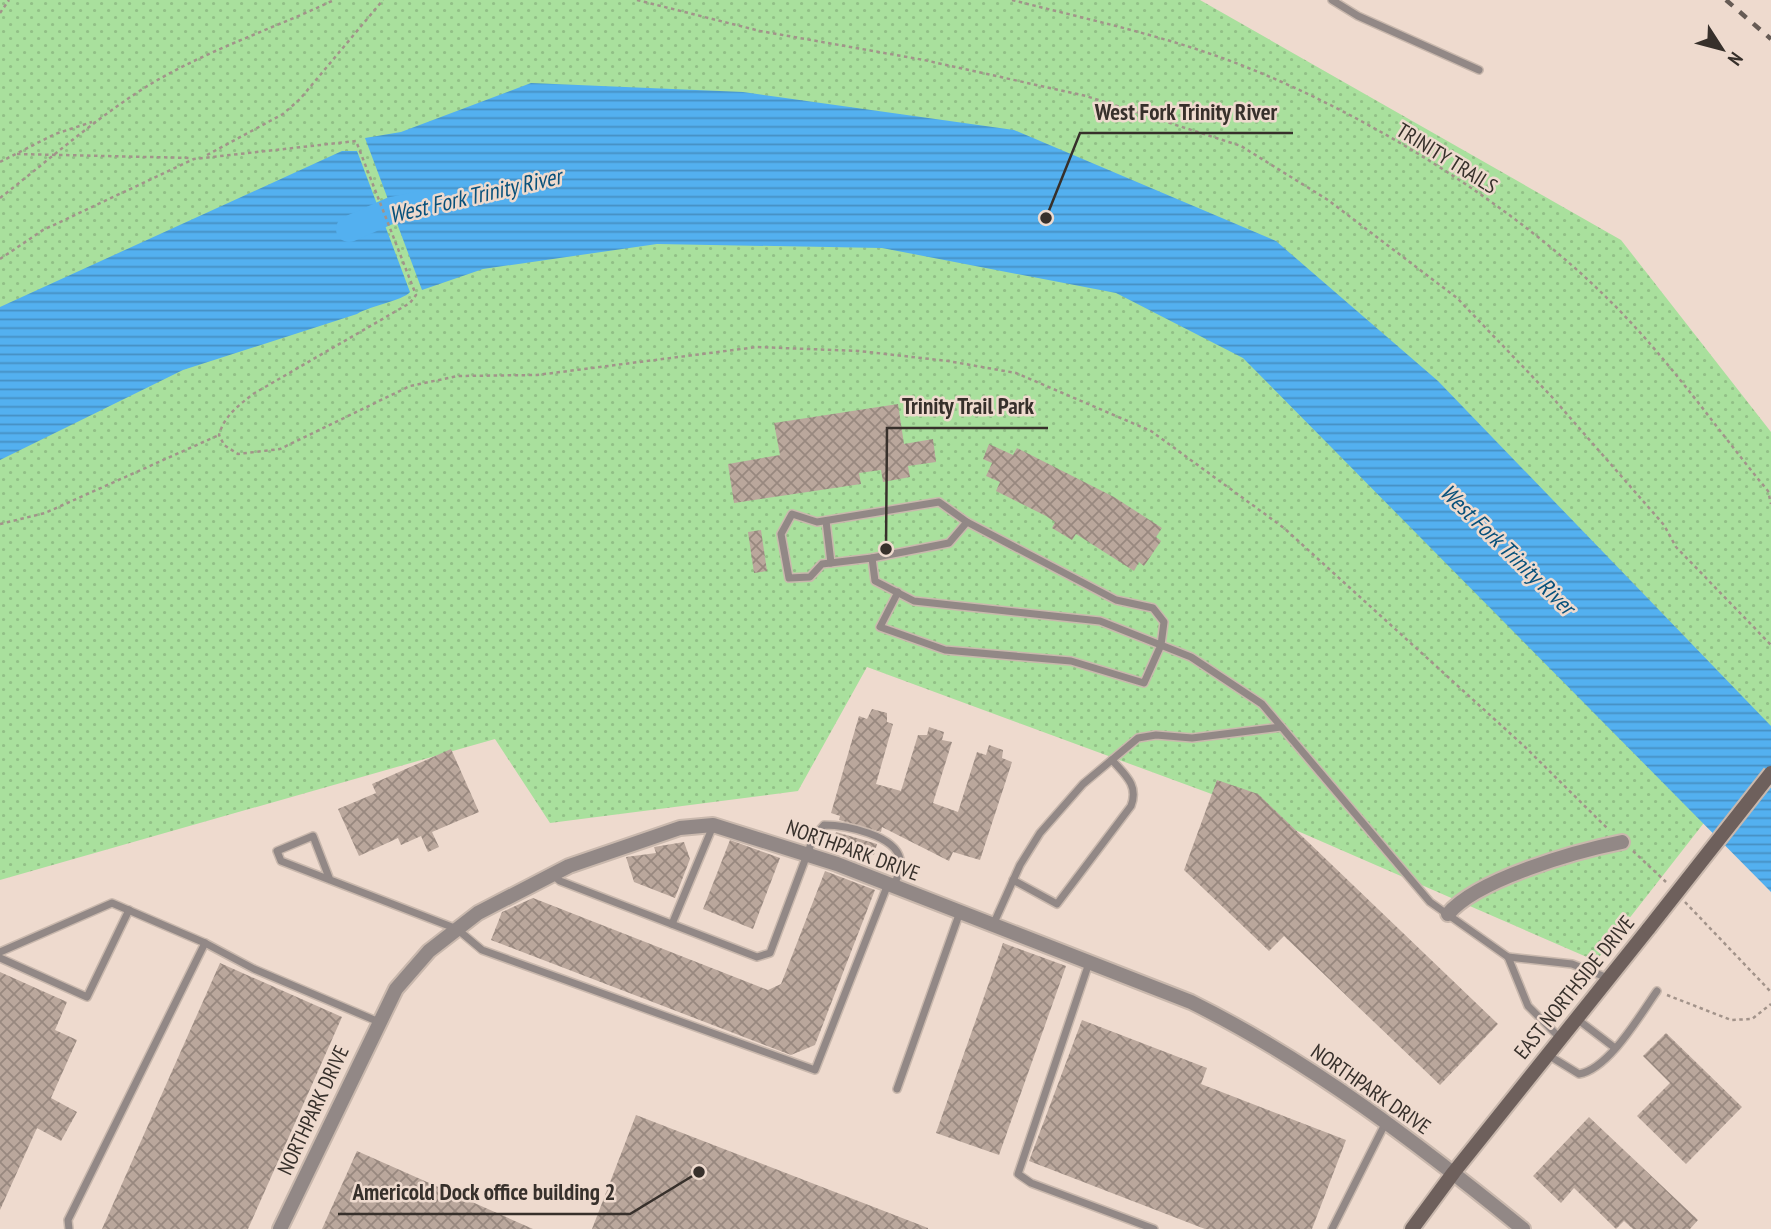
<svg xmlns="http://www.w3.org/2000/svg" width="1771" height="1229" font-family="'PT Sans Narrow',sans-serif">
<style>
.park{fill:url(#park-dots)}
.water{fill:url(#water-rules)}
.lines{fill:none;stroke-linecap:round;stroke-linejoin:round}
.river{stroke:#53b0f0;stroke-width:26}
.building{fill:url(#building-cross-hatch)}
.lane-casing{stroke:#c9b8ad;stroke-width:10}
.street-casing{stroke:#c9b8ad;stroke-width:18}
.secondary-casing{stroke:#c9b8ad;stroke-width:18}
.path{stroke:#a2938a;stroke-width:2.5;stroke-dasharray:3.5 3.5;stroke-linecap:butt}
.lane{stroke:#928886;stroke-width:7}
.street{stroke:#928886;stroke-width:14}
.secondary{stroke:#6e605c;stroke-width:14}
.rail{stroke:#665b55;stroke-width:4.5;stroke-dasharray:9 9;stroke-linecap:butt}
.secondary-bridge-casing{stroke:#c9b8ad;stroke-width:18;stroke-linecap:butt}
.secondary-bridge{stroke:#6e605c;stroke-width:14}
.labels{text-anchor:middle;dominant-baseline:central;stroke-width:5;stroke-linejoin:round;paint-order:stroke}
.street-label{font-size:21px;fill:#37302b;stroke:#eedace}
.water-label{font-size:23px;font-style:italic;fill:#08517b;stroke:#eedace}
.leader{fill:none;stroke:#37302b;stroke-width:2.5}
.callout-dot{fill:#37302b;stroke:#eedace;stroke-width:2.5}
.callout-label{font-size:23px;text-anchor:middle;font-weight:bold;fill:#37302b;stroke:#eedace;stroke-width:5;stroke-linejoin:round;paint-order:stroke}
</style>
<defs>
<pattern id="park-dots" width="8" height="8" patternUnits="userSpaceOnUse" patternTransform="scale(1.75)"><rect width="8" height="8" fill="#a9e09d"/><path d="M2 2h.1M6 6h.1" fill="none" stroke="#92c087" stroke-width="1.8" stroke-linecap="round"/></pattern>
<pattern id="water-rules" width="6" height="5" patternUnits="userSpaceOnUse" patternTransform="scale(1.75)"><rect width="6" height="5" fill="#53b0f0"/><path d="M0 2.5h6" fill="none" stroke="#4690c3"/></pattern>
<pattern id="building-cross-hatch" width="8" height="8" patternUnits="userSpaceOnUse" patternTransform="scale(1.75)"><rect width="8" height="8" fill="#baa79c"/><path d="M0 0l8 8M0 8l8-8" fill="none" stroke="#98887f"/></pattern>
</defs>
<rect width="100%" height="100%" fill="#eedace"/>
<polygon class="park" points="0,0 1200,0 1621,240 1771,432 1771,737 1596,961 1217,796 867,667 798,791 550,823 495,739 0,880"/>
<g class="water">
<polygon points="531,83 743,92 1014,130 1276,241 1438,381 1771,726 1771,892 1243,358 1116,293 882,248 657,244 483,269 422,290 365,138 401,132"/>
<path d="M342,151H357L410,292C402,301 372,305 357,314L183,370L0,460V307Z"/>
</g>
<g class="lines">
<polyline class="river" points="349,229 392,210 425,203"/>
</g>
<g class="building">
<polygon points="898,404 904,444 933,439 936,462 908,466 910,477 883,482 881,470 859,473 861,484 734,503 728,464 780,455 774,423"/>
<polygon points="989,444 1013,455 1017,448 1114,497 1162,528 1156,537 1161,541 1144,566 1139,562 1134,571 1076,534 1072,540 1052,528 1055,522 1046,516 996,491 1000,482 986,476 992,463 983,459"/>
<polygon points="761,530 767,571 754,573 748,532"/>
<polygon points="872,709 887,713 887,722 893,724 876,784 901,791 918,735 927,735 929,727 944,732 942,740 952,742 933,803 958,812 977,752 986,755 989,745 1003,750 1002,758 1012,762 980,860 953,852 949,861 882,827 881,832 839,820 840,816 831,813 859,716 867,719"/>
<polygon points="451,749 479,812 432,832 439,847 428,852 421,836 401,845 398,838 359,856 338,809 376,793 372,784"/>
<polygon points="1217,780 1258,794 1498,1024 1440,1085 1284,936 1269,951 1184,870"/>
<polygon points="836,832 877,844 874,855 833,844"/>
<polygon points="730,840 780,858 753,929 703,909"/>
<polygon points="684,842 690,859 675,898 634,882 626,857 656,853 654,847"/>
<polygon points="825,871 875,890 815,1045 791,1055 491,940 502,912 533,898 768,990 781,984"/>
<polygon points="1003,943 1066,966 999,1155 936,1133"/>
<polygon points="220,963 342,1017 248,1229 102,1229"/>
<polygon points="0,972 67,1002 55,1030 77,1040 51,1098 77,1112 61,1141 37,1128 0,1210"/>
<polygon points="1082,1020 1207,1068 1201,1084 1346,1140 1312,1229 1205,1229 1029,1161"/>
<polygon points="1666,1033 1742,1107 1686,1164 1637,1116 1670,1083 1643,1056"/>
<polygon points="636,1115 928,1228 928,1229 592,1229"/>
<polygon points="1589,1117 1698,1220 1690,1229 1633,1229 1624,1221 1616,1229 1574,1188 1561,1203 1533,1176"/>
<polygon points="357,1151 533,1229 322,1229"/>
</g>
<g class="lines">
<g class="lane-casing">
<g id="lane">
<polyline points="1332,0 1358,16 1479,70"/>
<polyline points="826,521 831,563"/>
<polyline points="872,558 822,564 810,577 789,578 781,534 792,514 817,522 939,502 967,522"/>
<polyline points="898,592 880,627 945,650 1071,661 1144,683 1161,645 1164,622 1153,608 1116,600 967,522 949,543 872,558 875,581 914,601 1100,621 1191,657 1262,704 1430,902 1508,957"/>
<path d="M553,875L560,881L757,957L770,953L814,836L824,825C845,825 895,835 900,859C902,868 897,877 894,886"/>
<polyline points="330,880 313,836 277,851 281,861 457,929 482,950 815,1070 888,884"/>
<path d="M1013,880L1057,904L1131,806C1139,785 1125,775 1112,760"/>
<polyline points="672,924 713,826"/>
<polyline points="993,925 1020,865 1040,833 1083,784 1138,738 1156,735 1192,738 1281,727"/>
<polyline points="0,952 112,903 205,943"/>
<polyline points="0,958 87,997 129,910"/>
<polyline points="1089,963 1018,1174 1031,1183 1154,1229"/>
<polyline points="1577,1019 1615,1048"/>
<polyline points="1560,1038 1528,1006 1508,957 1572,964 1608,978"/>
<path d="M1548,1055L1579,1074C1609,1069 1640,1015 1657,991"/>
<polyline points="897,1089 960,912"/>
<polyline points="69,1229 68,1220 205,943 254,969 379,1022"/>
<polyline points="1332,1229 1385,1124"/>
</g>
</g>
<g class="street-casing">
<g id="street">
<path d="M1448,914C1477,879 1577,851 1622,842"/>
<path d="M280,1229L396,989L429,951L478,913L569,866L680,828L713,825L837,864L1191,1002C1310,1061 1420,1145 1523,1229"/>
</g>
</g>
<g class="secondary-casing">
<polyline id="secondary" points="1412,1229 1454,1172 1649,928"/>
</g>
<g class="path">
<polyline points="637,0 760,31 924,60 1086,96 1241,146 1328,200 1457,298 1552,397 1664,525 1676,547 1771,645"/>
<path d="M1012,0C1090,20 1171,37 1246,67C1370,116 1515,206 1609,300C1669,359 1715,427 1768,491L1771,504"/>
<polyline points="0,13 9,0"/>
<polyline points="17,154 192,158"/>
<polyline points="207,155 283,114 300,99 383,0"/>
<polyline points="0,162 55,134 92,122"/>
<path d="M0,198C50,159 96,118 149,85C207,50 273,29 334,0"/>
<path d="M0,259L43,230L194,159L356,141L416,295L410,303L253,394C238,406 224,416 219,435L224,445L238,454L280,449L410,386L458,376L537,375L757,347L859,351L948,361L1016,373L1151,431L1284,528L1524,746L1609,830"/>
<polyline points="0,524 45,513 219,435"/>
<polyline points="1633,851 1666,882"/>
<polyline points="1685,902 1771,992"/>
<polyline points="1667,995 1731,1020 1752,1019 1771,1004"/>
</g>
<use href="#lane" class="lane"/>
<use href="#street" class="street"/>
<use href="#secondary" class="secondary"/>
<polyline class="rail" points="1726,0 1771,39"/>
<g class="secondary-bridge-casing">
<polyline id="secondary-bridge" points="1649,928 1771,773"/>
</g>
<use href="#secondary-bridge" class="secondary-bridge"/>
</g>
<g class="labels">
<g class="street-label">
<text transform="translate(1447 158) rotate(32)">TRINITY TRAILS</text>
<text transform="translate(853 850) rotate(20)">NORTHPARK DRIVE</text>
<text transform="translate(1574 987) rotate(-51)">EAST NORTHSIDE DRIVE</text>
<text transform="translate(1371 1089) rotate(35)">NORTHPARK DRIVE</text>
<text transform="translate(313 1110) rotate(-65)">NORTHPARK DRIVE</text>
</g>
<g class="water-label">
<text transform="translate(475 195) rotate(-13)">West Fork Trinity River</text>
<text transform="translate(1508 549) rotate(44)">West Fork Trinity River</text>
</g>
</g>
<path class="leader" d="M1046 218L1080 133H1293M886 549L887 428H1048M699 1172L630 1214H338"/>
<g class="callout-dot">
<circle cx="1046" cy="218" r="7"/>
<circle cx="886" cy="549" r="7"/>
<circle cx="699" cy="1172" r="7"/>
</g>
<g class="callout-label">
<text x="1186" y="120">West Fork Trinity River</text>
<text x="968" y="414">Trinity Trail Park</text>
<text x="484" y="1200">Americold Dock office building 2</text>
</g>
<g transform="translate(1722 49) rotate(126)" stroke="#eedace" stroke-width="5" paint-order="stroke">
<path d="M0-5L12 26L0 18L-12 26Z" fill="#37302b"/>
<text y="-10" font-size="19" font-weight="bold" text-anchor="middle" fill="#37302b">N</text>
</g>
</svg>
